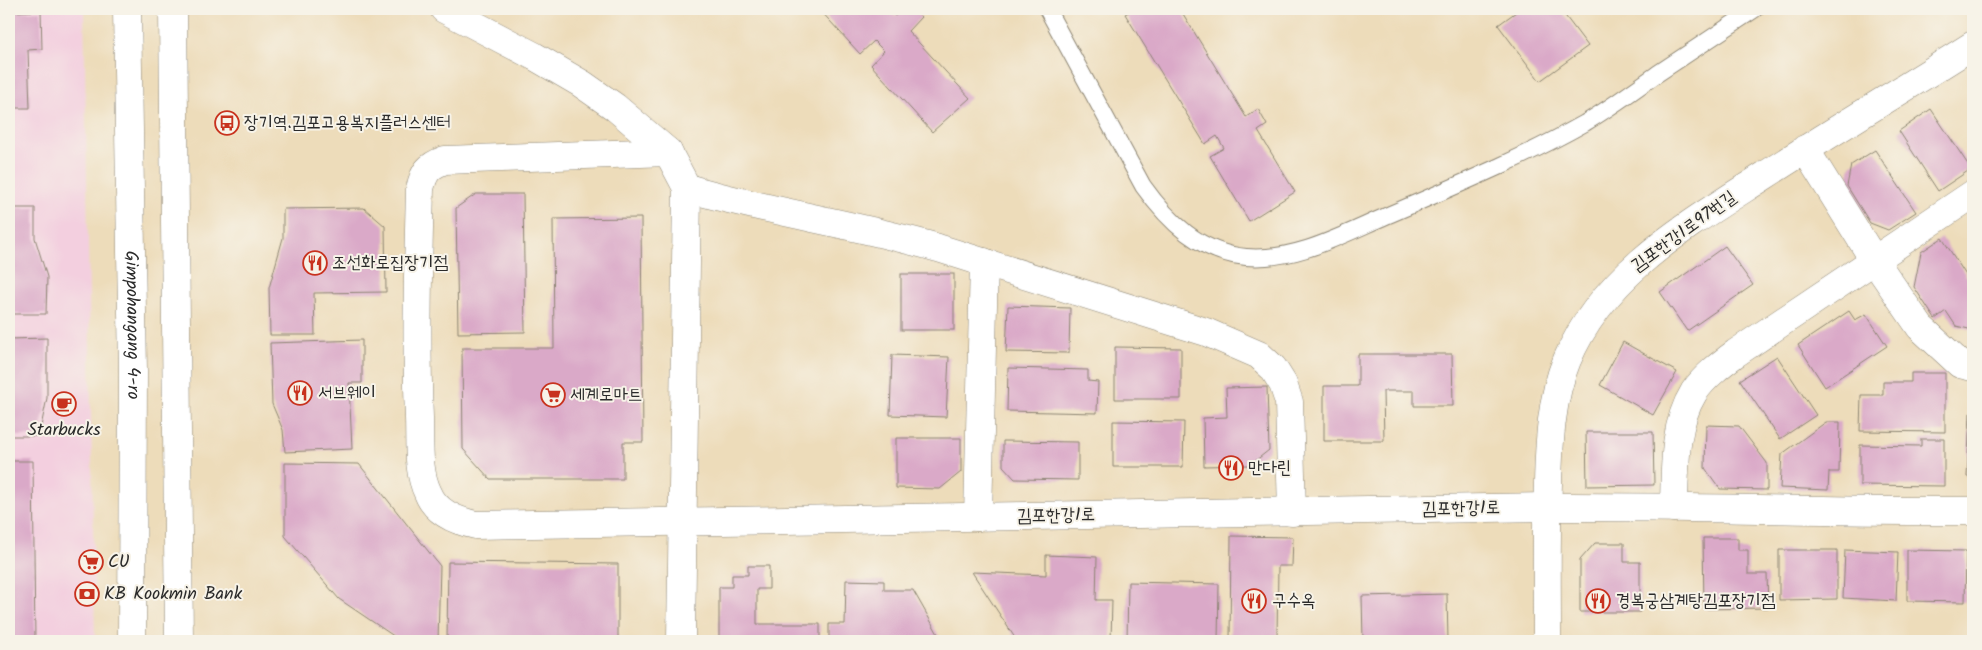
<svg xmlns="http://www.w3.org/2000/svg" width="1982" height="650" font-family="Kalam,'Poor Story',sans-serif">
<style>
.built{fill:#f3cfdf}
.building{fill:#daa9c8}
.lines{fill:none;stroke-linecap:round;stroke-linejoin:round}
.lane-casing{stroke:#8c8472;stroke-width:18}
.street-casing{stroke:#8c8472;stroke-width:29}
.secondary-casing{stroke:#8c8472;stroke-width:29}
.lane{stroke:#fff;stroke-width:16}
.street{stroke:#fff;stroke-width:28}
.secondary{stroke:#fff;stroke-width:28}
.labels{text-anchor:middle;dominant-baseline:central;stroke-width:4;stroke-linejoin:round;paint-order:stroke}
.poi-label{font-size:18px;fill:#2b2b2b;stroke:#f7f3e8;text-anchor:start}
.street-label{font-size:18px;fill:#2b2b2b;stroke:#f7f3e8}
</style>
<rect width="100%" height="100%" fill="#f7f3e8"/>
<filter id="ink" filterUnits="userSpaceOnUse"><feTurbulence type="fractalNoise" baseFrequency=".02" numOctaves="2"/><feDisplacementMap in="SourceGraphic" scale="10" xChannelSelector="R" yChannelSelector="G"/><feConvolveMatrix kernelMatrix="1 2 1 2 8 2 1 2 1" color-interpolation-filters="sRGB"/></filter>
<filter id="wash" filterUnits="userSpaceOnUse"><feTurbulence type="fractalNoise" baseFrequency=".0096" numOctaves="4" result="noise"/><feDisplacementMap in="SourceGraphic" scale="20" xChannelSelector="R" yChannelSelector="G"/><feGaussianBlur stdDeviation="1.12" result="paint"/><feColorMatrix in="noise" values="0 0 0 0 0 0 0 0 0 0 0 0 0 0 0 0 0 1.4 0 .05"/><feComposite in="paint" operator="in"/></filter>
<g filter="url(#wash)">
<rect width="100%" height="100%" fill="#eddcba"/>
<polygon class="built" points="9,9 84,9 95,641 9,641"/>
<g id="blocks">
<g class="building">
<polygon points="819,9 888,9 895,16 902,9 913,9 921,17 908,31 970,98 932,132 871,65 884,51 874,41 860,54"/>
<polygon points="1134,9 1180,9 1246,117 1258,109 1267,125 1258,131 1295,192 1249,221 1210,156 1224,148 1217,136 1205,144 1125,14"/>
<polygon points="1514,9 1560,9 1588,46 1540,81 1498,25 1516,12"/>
<polygon points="41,11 42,49 28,50 30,108 9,108 9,12"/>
<polygon points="1931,109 1971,169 1938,191 1899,131"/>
<polygon points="1875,150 1916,212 1888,230 1870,223 1847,186 1851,165"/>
<polygon points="476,194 523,194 525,332 458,333 456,208"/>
<polygon points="9,208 35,208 35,238 47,277 46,314 9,314"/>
<polygon points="364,208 385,226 386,292 314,293 315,335 270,335 269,288 283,238 283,209"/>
<polygon points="641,218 643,442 623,442 623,479 490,479 463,449 462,348 554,348 553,219"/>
<polygon points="1942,238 1973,286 1973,330 1956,326 1946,311 1935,319 1914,287 1921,252"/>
<polygon points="1725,246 1753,285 1687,331 1660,292"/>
<rect x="901" y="274" width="53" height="56"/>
<polygon points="1008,306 1070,308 1069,353 1006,352"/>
<polygon points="1849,311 1855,320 1866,314 1887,346 1825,387 1798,345"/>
<polygon points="47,338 47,398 39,436 9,436 9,339"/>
<polygon points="362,340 362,383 349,383 352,449 285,452 283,430 272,404 270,343"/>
<polygon points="1623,342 1677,372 1653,415 1600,385"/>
<polygon points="1115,347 1181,348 1181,399 1115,399"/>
<polygon points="1358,354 1452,354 1453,406 1414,406 1414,391 1383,391 1384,441 1324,441 1324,386 1358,386"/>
<polygon points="892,355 949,357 946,417 890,415"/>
<polygon points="1777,356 1816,415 1780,439 1740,380"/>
<polygon points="1008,368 1088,370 1088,381 1098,382 1097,413 1007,411"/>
<polygon points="1911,373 1945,373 1945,432 1860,431 1861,395 1883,395 1883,382 1911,382"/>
<polygon points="1267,387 1269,450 1250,465 1204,466 1203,418 1227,417 1226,388"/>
<polygon points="1970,413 1973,414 1973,477 1967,477"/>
<polygon points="1113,421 1184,422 1183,467 1113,467"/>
<polygon points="1826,422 1840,422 1839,472 1829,472 1828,490 1780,488 1782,454"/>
<polygon points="1706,425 1739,426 1767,463 1767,490 1720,489 1705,468"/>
<polygon points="1586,432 1653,432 1654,485 1587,486"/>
<polygon points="896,438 961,438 961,472 940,489 896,488"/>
<polygon points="1921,439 1944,439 1944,486 1860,485 1860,445 1921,446"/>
<polygon points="1003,441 1078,442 1078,480 1015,479 1003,466"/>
<polygon points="9,461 33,461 35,641 9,641"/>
<polygon points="285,463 359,464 440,566 438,641 401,641 339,599 285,536"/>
<polygon points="1231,536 1293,537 1292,566 1278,566 1277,637 1296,637 1296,641 1230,641"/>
<polygon points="1703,538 1738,538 1738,550 1748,550 1748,574 1767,574 1768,608 1704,609"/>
<polygon points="1595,543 1624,543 1624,562 1640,562 1640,612 1580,612 1580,560"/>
<polygon points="1779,550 1837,550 1837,599 1779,600"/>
<polygon points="1845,550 1898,552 1896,601 1843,598"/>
<polygon points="1907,550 1966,551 1965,602 1907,601"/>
<polygon points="1046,555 1097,557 1096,600 1112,600 1111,641 1017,641 972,572 1046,575"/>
<polygon points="448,562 618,564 618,641 447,641"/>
<polygon points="748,566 769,566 769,589 757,589 757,624 820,624 820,641 719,641 719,587 732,587 732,575 748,575"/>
<polygon points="846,580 884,581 884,590 913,590 942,641 829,641 829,624 845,624"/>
<polygon points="1128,582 1219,584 1218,641 1127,641"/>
<polygon points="1447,594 1448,641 1363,641 1362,596"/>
</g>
</g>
</g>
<g filter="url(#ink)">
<use href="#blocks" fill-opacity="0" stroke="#8c8472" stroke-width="1"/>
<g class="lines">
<g class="lane-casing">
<path id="lane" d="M1047,9L1143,186C1168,221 1200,253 1246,257C1295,261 1342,235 1386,216C1453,187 1521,159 1585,123C1610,108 1633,91 1657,74C1690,52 1722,31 1755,9"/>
</g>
<g class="street-casing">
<g id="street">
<polyline points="444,9 534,56 582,84 615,107 668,152 687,188 681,641"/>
<polyline points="1805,149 1874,260 1920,327 1960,364 1973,367"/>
<path d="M668,152L445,160C428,166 424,172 420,189C418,265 416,342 419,418C420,442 417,471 428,493C436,513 456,521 476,525C832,522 1188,511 1544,507C1687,506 1830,512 1973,511"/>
<path d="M687,188C770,212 855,224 938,248L1206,332L1259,355L1273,368L1283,384L1289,402L1292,512"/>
<path d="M1674,508C1675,469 1673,426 1694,392C1705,376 1721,364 1736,353L1973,194"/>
<polyline points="978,517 984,262"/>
<path d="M1547,641C1547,589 1546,536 1548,484C1549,443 1551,398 1567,360C1604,272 1688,225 1764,176C1833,131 1904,89 1973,45"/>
</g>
</g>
<g class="secondary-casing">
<g id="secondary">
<path id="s1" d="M127,9L133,372L132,641"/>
<polyline points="173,9 179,641"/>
</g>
</g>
<use href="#lane" class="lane"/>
<use href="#street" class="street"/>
<use href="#secondary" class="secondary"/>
</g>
</g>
<defs>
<g id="bus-ring" transform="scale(1.25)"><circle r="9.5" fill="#f7f3e8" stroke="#c8321e" stroke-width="1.5"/><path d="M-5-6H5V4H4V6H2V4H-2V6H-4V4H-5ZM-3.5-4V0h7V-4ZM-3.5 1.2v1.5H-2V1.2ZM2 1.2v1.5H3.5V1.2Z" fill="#c8321e"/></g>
<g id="restaurant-ring" transform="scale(1.25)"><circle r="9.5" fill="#f7f3e8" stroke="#c8321e" stroke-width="1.5"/><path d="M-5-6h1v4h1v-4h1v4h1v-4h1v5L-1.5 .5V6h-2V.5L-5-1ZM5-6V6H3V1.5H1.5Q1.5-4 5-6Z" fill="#c8321e"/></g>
<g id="supermarket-ring" transform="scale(1.25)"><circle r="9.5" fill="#f7f3e8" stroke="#c8321e" stroke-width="1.5"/><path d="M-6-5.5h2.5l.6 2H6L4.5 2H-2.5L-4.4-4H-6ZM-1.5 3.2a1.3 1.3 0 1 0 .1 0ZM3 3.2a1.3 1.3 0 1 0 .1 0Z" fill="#c8321e"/></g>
<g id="cafe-ring" transform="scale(1.25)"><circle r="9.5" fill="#f7f3e8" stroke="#c8321e" stroke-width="1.5"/><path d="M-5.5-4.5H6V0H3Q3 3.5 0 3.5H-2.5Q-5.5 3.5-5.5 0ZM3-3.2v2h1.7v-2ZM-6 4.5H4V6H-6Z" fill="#c8321e"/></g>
<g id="bank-ring" transform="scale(1.25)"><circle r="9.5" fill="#f7f3e8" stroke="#c8321e" stroke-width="1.5"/><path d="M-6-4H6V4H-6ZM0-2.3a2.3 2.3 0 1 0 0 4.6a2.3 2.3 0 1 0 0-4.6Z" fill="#c8321e"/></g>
</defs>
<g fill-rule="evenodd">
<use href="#bus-ring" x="227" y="123"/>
<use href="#restaurant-ring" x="315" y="263"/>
<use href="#restaurant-ring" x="300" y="393"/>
<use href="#supermarket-ring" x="553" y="395"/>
<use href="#cafe-ring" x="64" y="404"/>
<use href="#restaurant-ring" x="1231" y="468"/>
<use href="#supermarket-ring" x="91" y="562"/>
<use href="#bank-ring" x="87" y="594"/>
<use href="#restaurant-ring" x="1254" y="601"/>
<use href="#restaurant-ring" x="1598" y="601"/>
</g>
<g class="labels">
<g class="poi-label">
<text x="244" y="123">장기역.김포고용복지플러스센터</text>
<text x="332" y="263">조선화로집장기점</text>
<text x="318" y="393">서브웨이</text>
<text x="570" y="395">세계로마트</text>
<text x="64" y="430" text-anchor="middle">Starbucks</text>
<text x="1248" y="468">만다린</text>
<text x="108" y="562">CU</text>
<text x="104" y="594">KB Kookmin Bank</text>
<text x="1272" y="601">구수옥</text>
<text x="1616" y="601">경복궁삼계탕김포장기점</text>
</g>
<g class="street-label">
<text transform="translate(1684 232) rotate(-36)">김포한강1로97번길</text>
<text stroke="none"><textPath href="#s1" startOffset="316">Gimpohangang 4-ro</textPath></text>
<text transform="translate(1461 509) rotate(-1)">김포한강1로</text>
<text transform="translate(1056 516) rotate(-1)">김포한강1로</text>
</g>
</g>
<rect width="1982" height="650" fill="none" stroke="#f7f3e8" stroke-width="30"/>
</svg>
